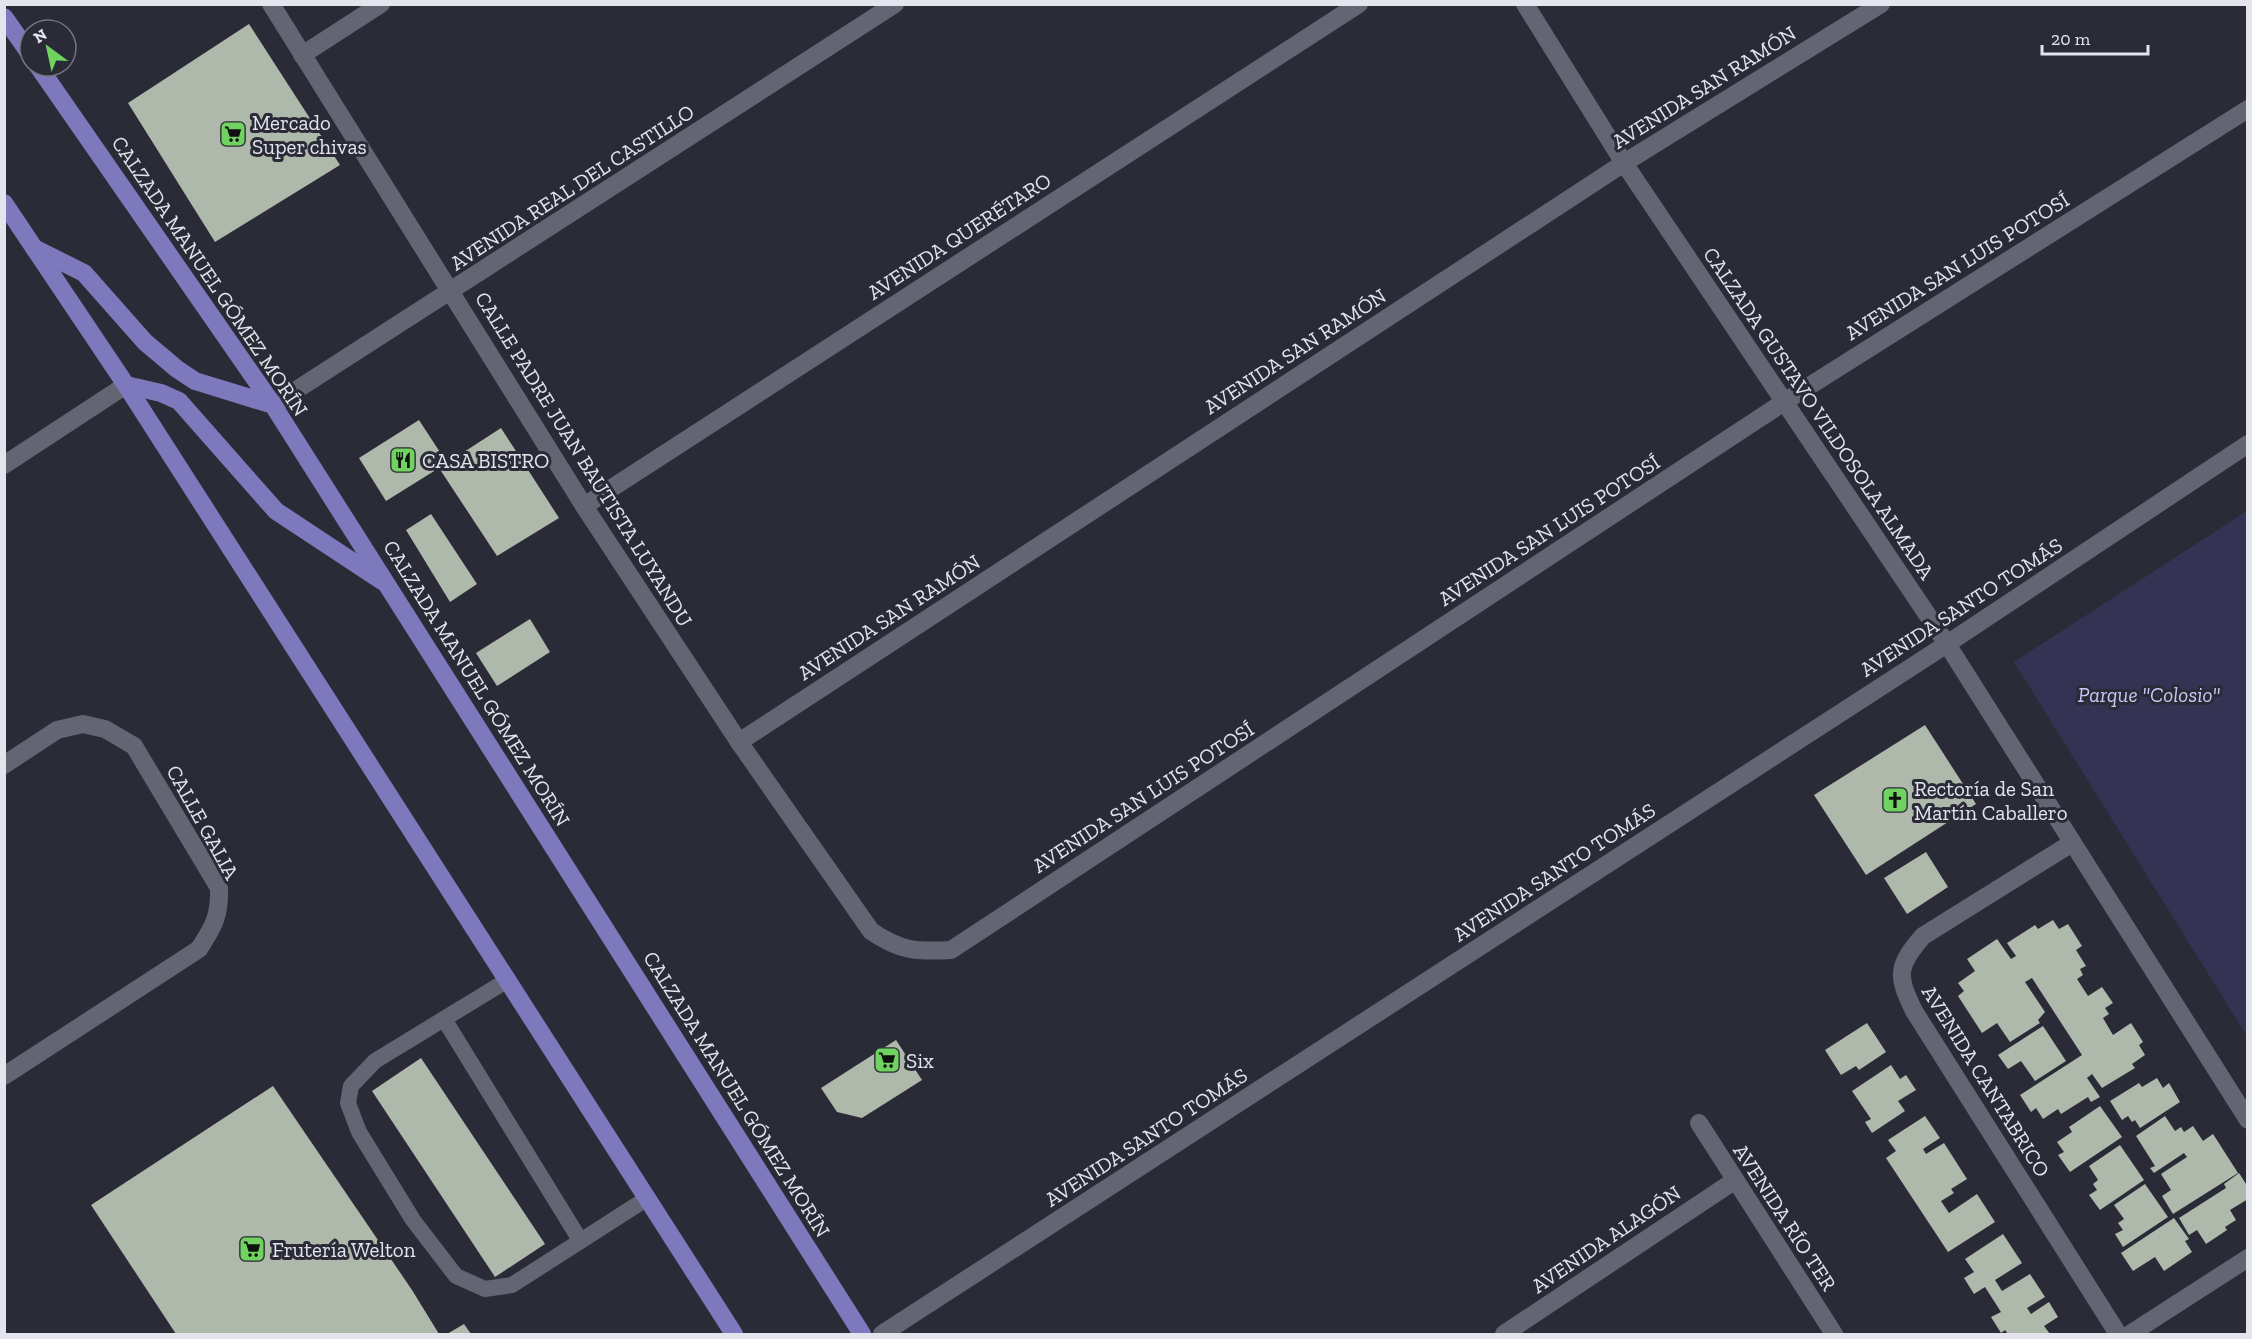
<svg xmlns="http://www.w3.org/2000/svg" width="2252" height="1339" font-family="'Zilla Slab',serif">
<style>
.green{fill:#353354}
.building{fill:#aeb9ac}
.lines{fill:none;stroke-linecap:round;stroke-linejoin:round}
.lane{stroke:#646573;stroke-width:16}
.street{stroke:#646573;stroke-width:18}
.primary{stroke:#7e79bd;stroke-width:18}
.labels{text-anchor:middle;dominant-baseline:central;stroke-width:6;stroke-linejoin:round;paint-order:stroke}
.street-label{font-size:21px;fill:#e4e4ec;stroke:#2b2b37}
.poi-label{font-size:21px;fill:#e4e4ec;stroke:#2b2b37;text-anchor:start}
.park-label{font-size:21px;font-style:italic;fill:#c8c8f7;stroke:#2b2b37}
</style>
<rect width="100%" height="100%" fill="#2b2b37"/>
<polygon class="green" points="2247,511 2247,1036 2014,662"/>
<g class="building">
<polygon points="249,24 340,165 215,242 128,103"/>
<polygon points="419,420 447,463 501,428 559,518 497,556 439,468 386,501 359,458"/>
<polygon points="431,514 477,584 450,602 406,530"/>
<polygon points="530,619 550,652 497,686 476,653"/>
<polygon points="1925,725 1976,804 1866,875 1814,795"/>
<polygon points="1926,852 1948,887 1907,914 1884,878"/>
<polygon points="2053,920 2059,929 2068,924 2082,946 2076,950 2086,966 2080,969 2083,975 2077,979 2088,996 2102,987 2113,1003 2105,1008 2109,1014 2103,1018 2113,1035 2131,1023 2143,1042 2139,1045 2145,1055 2132,1064 2135,1068 2102,1088 2092,1074 2087,1078 2100,1097 2091,1102 2088,1097 2061,1114 2058,1109 2043,1119 2036,1108 2031,1112 2020,1095 2082,1055 2032,978 2025,982 2045,1012 2038,1020 2040,1023 2010,1042 1997,1023 1982,1033 1958,996 1964,991 1958,983 1975,971 1967,959 1997,939 2011,959 2016,956 2007,943 2035,925 2038,929"/>
<polygon points="1867,1023 1886,1052 1859,1070 1856,1066 1841,1075 1825,1050"/>
<polygon points="2043,1026 2066,1061 2035,1081 2021,1061 2008,1069 1998,1055"/>
<polygon points="896,1040 922,1080 862,1118 837,1112 821,1088"/>
<polygon points="421,1058 545,1244 495,1277 372,1091"/>
<polygon points="1891,1065 1900,1079 1906,1075 1916,1090 1898,1101 1905,1111 1872,1133 1865,1122 1871,1119 1852,1091"/>
<polygon points="2157,1078 2163,1088 2169,1083 2180,1102 2140,1128 2135,1120 2132,1122 2128,1116 2122,1120 2110,1101 2139,1083 2142,1087"/>
<polygon points="273,1086 412,1290 439,1334 176,1334 91,1205"/>
<polygon points="2100,1106 2122,1137 2070,1172 2058,1155 2064,1152 2057,1142 2072,1132 2069,1127"/>
<polygon points="1925,1116 1940,1138 1923,1149 1926,1154 1944,1143 1967,1179 1951,1189 1954,1193 1941,1201 1949,1213 1977,1194 1995,1222 1948,1252 1886,1158 1896,1151 1888,1140"/>
<polygon points="2165,1116 2175,1131 2181,1127 2184,1132 2193,1126 2203,1141 2213,1134 2238,1173 2173,1214 2162,1196 2171,1190 2161,1174 2187,1157 2184,1153 2154,1173 2150,1168 2155,1166 2136,1136"/>
<polygon points="2120,1145 2144,1180 2100,1210 2089,1195 2097,1190 2093,1184 2098,1180 2089,1166"/>
<polygon points="2239,1173 2248,1187 2248,1199 2230,1210 2236,1220 2225,1227 2227,1230 2206,1244 2197,1230 2189,1235 2179,1218 2226,1188 2224,1184"/>
<polygon points="2145,1184 2168,1217 2123,1247 2115,1234 2123,1230 2118,1223 2124,1219 2114,1205"/>
<polygon points="2174,1218 2189,1239 2185,1241 2192,1252 2164,1271 2155,1257 2133,1271 2121,1253"/>
<polygon points="2003,1234 2022,1263 1995,1280 2002,1291 2030,1274 2045,1297 2027,1308 2031,1314 2049,1302 2058,1317 2044,1326 2050,1334 2008,1334 2005,1330 2001,1333 1991,1317 2001,1312 1985,1287 1974,1294 1964,1278 1974,1272 1965,1259"/>
<polygon points="464,1324 471,1334 447,1334"/>
</g>
<g class="lines">
<g class="lane">
<polyline points="506,981 375,1061 351,1086 348,1103 359,1132 413,1220 456,1276 485,1289 512,1285 646,1199"/>
<polyline points="444,1019 580,1240"/>
</g>
<g class="street">
<path d="M271,4L584,506L739,742L871,931C900,951 916,952 951,950L1784,402L2248,109"/>
<polyline points="1525,4 1624,163 1947,644 2248,1120"/>
<polyline points="302,55 381,4"/>
<polyline points="273,405 895,4"/>
<polyline points="4,465 126,385"/>
<polyline points="584,506 1359,4"/>
<polyline points="739,742 1624,163 1881,4"/>
<path d="M4,765L57,730L83,724L105,729L134,746L219,888C220,915 214,926 199,949L4,1076"/>
<path d="M2072,843L1923,936C1896,967 1897,976 1914,1011L2118,1334"/>
<polyline points="1699,1123 1834,1334"/>
<polyline points="882,1334 1947,644 2248,444"/>
<polyline points="1504,1334 1734,1181"/>
<polyline points="2130,1334 2248,1258"/>
</g>
<g class="primary">
<polyline points="4,17 30,54"/>
<polyline points="38,66 273,405 862,1334"/>
<polyline points="4,203 126,385 734,1334"/>
<polyline points="34,248 84,273 145,342 177,369 195,381 273,405"/>
<polyline points="126,385 161,393 179,401 276,511 382,581"/>
</g>
</g>
<defs>
<g id="supermarket-square" transform="scale(1.35)"><rect x="-9" y="-9" width="18" height="18" rx="4" fill="#70d35f" stroke="#2b2b37"/><path d="M-6-5.5h2.5l.6 2H6L4.5 2H-2.5L-4.4-4H-6ZM-1.5 3.2a1.3 1.3 0 1 0 .1 0ZM3 3.2a1.3 1.3 0 1 0 .1 0Z" fill="#111"/></g>
<g id="restaurant-square" transform="scale(1.35)"><rect x="-9" y="-9" width="18" height="18" rx="4" fill="#70d35f" stroke="#2b2b37"/><path d="M-5-6h1v4h1v-4h1v4h1v-4h1v5L-1.5 .5V6h-2V.5L-5-1ZM5-6V6H3V1.5H1.5Q1.5-4 5-6Z" fill="#111"/></g>
<g id="church-square" transform="scale(1.35)"><rect x="-9" y="-9" width="18" height="18" rx="4" fill="#70d35f" stroke="#2b2b37"/><path d="M-1.2-6h2.4v3.5h3.3v2.4h-3.3V6h-2.4V-.1h-3.3v-2.4h3.3Z" fill="#111"/></g>
</defs>
<g fill-rule="evenodd">
<use href="#supermarket-square" x="233" y="134"/>
<use href="#restaurant-square" x="403" y="460"/>
<use href="#church-square" x="1895" y="800"/>
<use href="#supermarket-square" x="887" y="1060"/>
<use href="#supermarket-square" x="252" y="1249"/>
</g>
<g class="labels">
<g class="street-label">
<text transform="translate(1704 87) rotate(-32)">AVENIDA SAN RAMÓN</text>
<text transform="translate(572 187) rotate(-33)">AVENIDA REAL DEL CASTILLO</text>
<text transform="translate(959 236) rotate(-33)">AVENIDA QUERÉTARO</text>
<text transform="translate(1957 266) rotate(-32)">AVENIDA SAN LUIS POTOSÍ</text>
<text transform="translate(210 276) rotate(56)">CALZADA MANUEL GÓMEZ MORÍN</text>
<text transform="translate(1295 351) rotate(-33)">AVENIDA SAN RAMÓN</text>
<text transform="translate(1819 413) rotate(56)">CALZADA GUSTAVO VILDOSOLA ALMADA</text>
<text transform="translate(584 459) rotate(58)">CALLE PADRE JUAN BAUTISTA LUYANDU</text>
<text transform="translate(1549 530) rotate(-33)">AVENIDA SAN LUIS POTOSÍ</text>
<text transform="translate(1961 607) rotate(-33)">AVENIDA SANTO TOMÁS</text>
<text transform="translate(889 617) rotate(-33)">AVENIDA SAN RAMÓN</text>
<text transform="translate(477 683) rotate(58)">CALZADA MANUEL GÓMEZ MORÍN</text>
<text transform="translate(1143 797) rotate(-33)">AVENIDA SAN LUIS POTOSÍ</text>
<text transform="translate(203 822) rotate(61)">CALLE GALIA</text>
<text transform="translate(1554 872) rotate(-33)">AVENIDA SANTO TOMÁS</text>
<text transform="translate(1986 1081) rotate(58)">AVENIDA CANTABRICO</text>
<text transform="translate(737 1094) rotate(58)">CALZADA MANUEL GÓMEZ MORÍN</text>
<text transform="translate(1146 1137) rotate(-33)">AVENIDA SANTO TOMÁS</text>
<text transform="translate(1785 1217) rotate(57)">AVENIDA RÍO TER</text>
<text transform="translate(1606 1239) rotate(-34)">AVENIDA ALAGÓN</text>
</g>
<g class="poi-label">
<text x="252" y="122">Mercado<tspan x="252" dy="24">Super chivas</tspan></text>
<text x="422" y="460">CASA BISTRO</text>
<text x="1914" y="788">Rectoría de San<tspan x="1914" dy="24">Martín Caballero</tspan></text>
<text x="906" y="1060">Six</text>
<text x="272" y="1249">Frutería Welton</text>
</g>
<g class="park-label">
<text x="2149" y="694">Parque "Colosio"</text>
</g>
</g>
<rect width="2252" height="1339" fill="none" stroke="#e4e4ec" stroke-width="12"/>
<g transform="translate(48 48) rotate(327)"><circle r="28" fill="#2b2b37" stroke="#75757f" stroke-width="1.5"/>
<path d="M0-4.5L10 22L0 15L-10 22Z" fill="#70d35f"/>
<text y="-9" font-size="16" font-weight="bold" text-anchor="middle" fill="#e4e4ec">N</text>
</g>
<path d="M2042 45v9h106v-9" fill="none" stroke="#e4e4ec" stroke-width="3"/>
<text x="2051" y="45" font-size="18" fill="#e4e4ec" stroke="#2b2b37" stroke-width="4.5" paint-order="stroke">20 m</text>
</svg>
